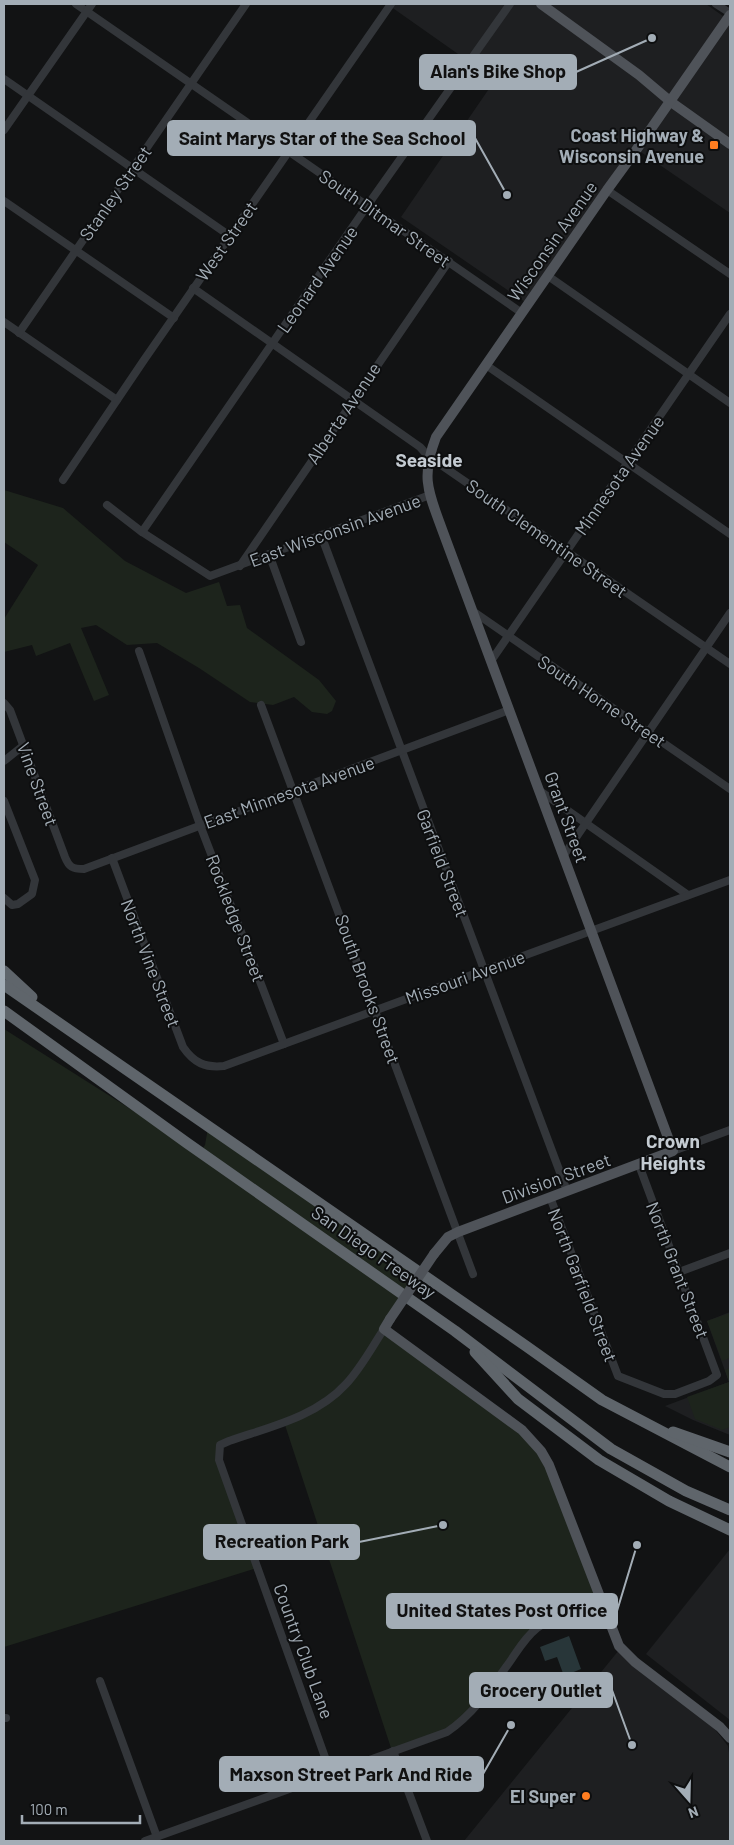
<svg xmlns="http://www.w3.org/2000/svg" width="734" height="1845" font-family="Barlow,sans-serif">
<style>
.built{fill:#1e1f21}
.green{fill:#1d241c}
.water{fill:#283639}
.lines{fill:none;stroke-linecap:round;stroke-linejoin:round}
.minor{stroke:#33363a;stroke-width:8}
.major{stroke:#4f5359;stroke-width:10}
.highway{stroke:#5f656b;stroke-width:11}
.major-bridge{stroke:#4f5359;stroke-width:10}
.poi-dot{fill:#ff7d20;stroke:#0d0e0f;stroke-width:2}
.labels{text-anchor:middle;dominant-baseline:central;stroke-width:4;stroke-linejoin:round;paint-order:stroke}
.poi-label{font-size:18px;font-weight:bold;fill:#a3adb6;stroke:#0d0e0f;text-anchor:end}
.street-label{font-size:18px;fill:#a3adb6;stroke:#0d0e0f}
.neighbourhood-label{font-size:19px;font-weight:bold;fill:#c4cbd2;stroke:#0d0e0f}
.leader{fill:none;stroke:#a3adb6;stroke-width:2}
.callout-dot{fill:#a3adb6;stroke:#0d0e0f;stroke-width:2}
.callout{fill:#a3adb6;stroke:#a3adb6;stroke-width:2}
.callout-label{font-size:19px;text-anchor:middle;font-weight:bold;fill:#111}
</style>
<rect width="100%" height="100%" fill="#121314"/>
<g class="built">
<polygon points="387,4 706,4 730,21 730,213 632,146 525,302 401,217 495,80"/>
<polygon points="730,1312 730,1435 693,1420 665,1406 729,1382 707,1321"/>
<polygon points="730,1549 730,1720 646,1654"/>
<polygon points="619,1650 714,1728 728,1746 730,1759 730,1841 464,1841"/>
</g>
<g class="green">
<polygon points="4,490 63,508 125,561 186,593 219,582 227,606 240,605 247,628 319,680 336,701 332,711 327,714 312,712 294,697 273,705 250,702 199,668 157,643 127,645 96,625 81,628 109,695 94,701 70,643 36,656 32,645 4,652 4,619 38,565 4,542"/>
<polygon points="4,1029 200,1153 205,1145 209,1122 420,1271 389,1331 519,1429 545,1463 597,1602 539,1624 468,1712 451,1728 392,1751 284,1422 225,1444 219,1453 257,1568 4,1647"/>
<polygon points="730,1313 730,1358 722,1361 707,1321"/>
<polygon points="730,1368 730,1427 722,1430 695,1419 687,1397 729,1382 725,1370"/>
</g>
<polygon class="water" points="569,1636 581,1669 564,1676 557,1657 545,1661 540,1647"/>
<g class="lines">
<g class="minor">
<polyline points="76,4 522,313"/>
<polyline points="716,4 730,13"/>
<polyline points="4,79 230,236"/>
<polyline points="4,130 92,4"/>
<polyline points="607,190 730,274"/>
<polyline points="4,201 174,318"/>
<polyline points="548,276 730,403"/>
<polyline points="193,288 420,447 428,456 730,664"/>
<polyline points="4,322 117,400"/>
<polyline points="19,333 246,4"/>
<polyline points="486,365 730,534"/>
<polyline points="63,480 144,360 391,4"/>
<polyline points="107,505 142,532 210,576 430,495"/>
<polyline points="142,532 367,206 510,4"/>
<polyline points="321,535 567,1191"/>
<polyline points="269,554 301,642"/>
<polyline points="240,566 449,261"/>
<polyline points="474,612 730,789"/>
<polyline points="139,651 200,825 284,1044"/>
<polyline points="491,661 730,314"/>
<path d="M4,703L10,710L16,726L65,857C69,867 72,869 84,869L509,710"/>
<polyline points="261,705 473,1274"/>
<polyline points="4,761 24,745"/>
<polyline points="540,791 688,895"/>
<polyline points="4,801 35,880 32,894 18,904 12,905 4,898"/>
<polyline points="564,855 730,613"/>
<path d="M112,858L183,1047C194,1063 205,1068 224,1066L730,880"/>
<polyline points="673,1151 730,1130"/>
<polyline points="550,1197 618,1376 664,1394 675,1394 709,1381 717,1375 639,1165"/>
<polyline points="679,1272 730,1253"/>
<polyline points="100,1681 157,1837"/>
<polyline points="4,1718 6,1718"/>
<polyline points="393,1751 427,1841"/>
<path d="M331,1774L219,1460L220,1445L229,1441C269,1427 316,1417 346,1384C361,1368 372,1347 384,1329"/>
<path d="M145,1841L447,1732C471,1716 489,1691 506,1667C516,1654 523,1639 537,1628C548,1620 586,1606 600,1601"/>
</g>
<g class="major">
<polyline points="541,4 639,75 671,102 730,144"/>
<path d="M434,1254L448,1237L458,1232L673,1151L443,532C429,493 420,479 436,437L607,190L639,146L730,15"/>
<polyline points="390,1319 384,1329 522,1430 541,1451 549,1465 619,1646 635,1662 720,1727 730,1738"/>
</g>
<g class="highway">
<polyline points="4,971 32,997"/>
<polyline points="4,985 526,1346 602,1400 730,1467"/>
<polyline points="4,1011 187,1143 455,1331 611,1449 686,1491 730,1510"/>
<polyline points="475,1352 518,1399 599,1460 669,1501 730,1530"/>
<polyline points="673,1432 730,1452"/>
</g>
<polyline class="major-bridge" points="390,1319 434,1254"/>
</g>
<g class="poi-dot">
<rect x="709" y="140" width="10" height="10" rx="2.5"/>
<circle cx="586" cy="1796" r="5"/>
</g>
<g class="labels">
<g class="poi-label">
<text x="704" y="135">Coast Highway &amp;<tspan x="704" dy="21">Wisconsin Avenue</tspan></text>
<text x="576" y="1796">El Super</text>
</g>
<g class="street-label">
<text transform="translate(115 193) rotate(-55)">Stanley Street</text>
<text transform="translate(385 218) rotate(35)">South Ditmar Street</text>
<text transform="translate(226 241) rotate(-55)">West Street</text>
<text transform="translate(552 241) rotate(-55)">Wisconsin Avenue</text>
<text transform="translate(317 279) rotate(-55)">Leonard Avenue</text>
<text transform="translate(343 413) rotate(-56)">Alberta Avenue</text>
<text transform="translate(619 475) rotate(-55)">Minnesota Avenue</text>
<text transform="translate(335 530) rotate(-20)">East Wisconsin Avenue</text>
<text transform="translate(547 538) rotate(35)">South Clementine Street</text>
<text transform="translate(602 701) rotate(34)">South Horne Street</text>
<text transform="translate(38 784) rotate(70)">Vine Street</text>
<text transform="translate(289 792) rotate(-20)">East Minnesota Avenue</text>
<text transform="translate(567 817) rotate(70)">Grant Street</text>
<text transform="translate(443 863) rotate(69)">Garfield Street</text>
<text transform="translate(236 918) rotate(69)">Rockledge Street</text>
<text transform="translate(151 963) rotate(69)">North Vine Street</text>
<text transform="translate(465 977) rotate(-20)">Missouri Avenue</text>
<text transform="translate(368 989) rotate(70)">South Brooks Street</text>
<text transform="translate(556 1178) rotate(-20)">Division Street</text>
<text transform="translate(374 1252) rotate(35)">San Diego Freeway</text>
<text transform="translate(678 1270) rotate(69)">North Grant Street</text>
<text transform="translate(583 1285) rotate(69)">North Garfield Street</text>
<text transform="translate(304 1651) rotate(70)">Country Club Lane</text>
</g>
<g class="neighbourhood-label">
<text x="429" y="459">Seaside</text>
<text x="673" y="1140">Crown<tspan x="673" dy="22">Heights</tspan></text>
</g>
</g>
<path class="leader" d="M652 38L576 72M507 195L475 138M443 1525L359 1542M637 1545L617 1611M632 1745L612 1690M511 1725L483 1774"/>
<g class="callout-dot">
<circle cx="652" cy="38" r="5"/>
<circle cx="507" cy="195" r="5"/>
<circle cx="443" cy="1525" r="5"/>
<circle cx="637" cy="1545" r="5"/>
<circle cx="632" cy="1745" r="5"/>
<circle cx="511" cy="1725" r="5"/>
</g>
<g class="callout">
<rect x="420" y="55" width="156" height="34" rx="5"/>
<rect x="168" y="121" width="307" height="34" rx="5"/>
<rect x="204" y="1525" width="155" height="34" rx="5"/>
<rect x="387" y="1594" width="230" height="34" rx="5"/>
<rect x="470" y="1673" width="142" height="34" rx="5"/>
<rect x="220" y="1757" width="263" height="34" rx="5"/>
</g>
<g class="callout-label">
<text x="498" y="78">Alan's Bike Shop</text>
<text x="322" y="145">Saint Marys Star of the Sea School</text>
<text x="282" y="1548">Recreation Park</text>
<text x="502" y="1617">United States Post Office</text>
<text x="541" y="1697">Grocery Outlet</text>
<text x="351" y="1781">Maxson Street Park And Ride</text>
</g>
<rect width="734" height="1845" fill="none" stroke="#a3adb6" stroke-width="10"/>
<g transform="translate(689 1800) rotate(160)" stroke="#0d0e0f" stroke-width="4" paint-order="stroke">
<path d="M0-4L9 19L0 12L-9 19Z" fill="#a3adb6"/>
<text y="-8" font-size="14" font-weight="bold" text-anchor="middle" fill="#a3adb6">N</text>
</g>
<path d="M22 1815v8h118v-8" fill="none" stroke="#a3adb6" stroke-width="2.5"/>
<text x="30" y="1815" font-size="15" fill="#a3adb6" stroke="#0d0e0f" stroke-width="4" paint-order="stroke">100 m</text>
</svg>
